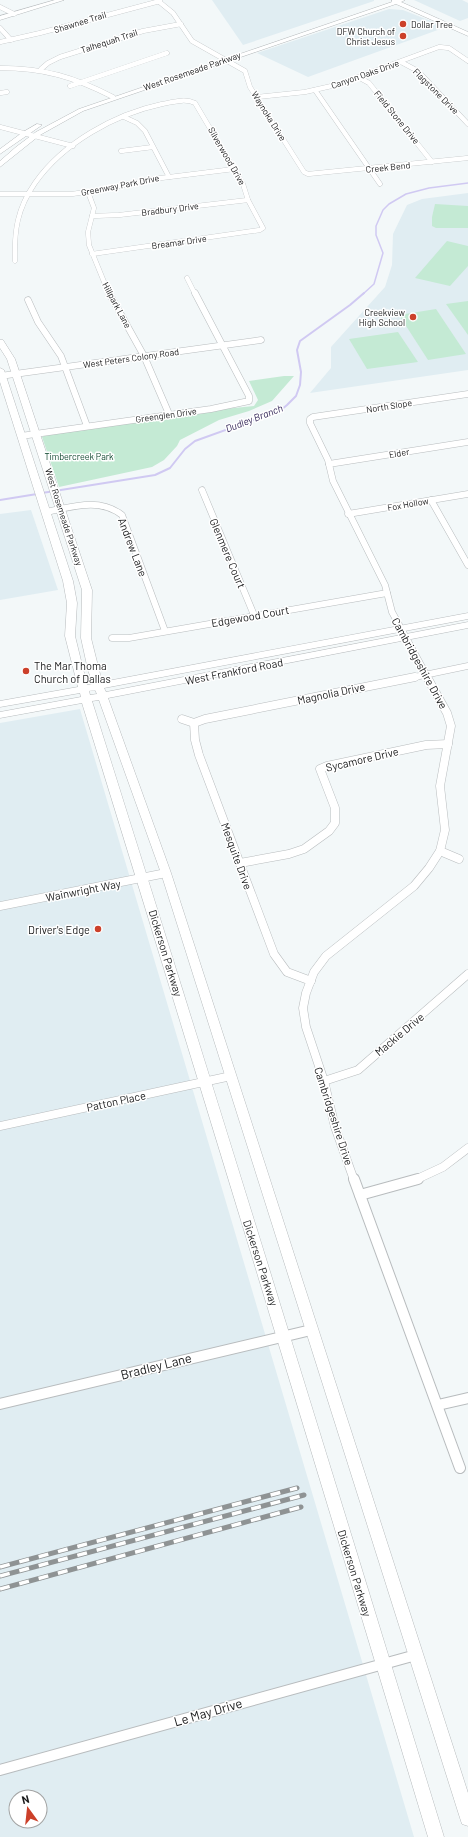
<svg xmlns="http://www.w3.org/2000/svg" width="468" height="1837" font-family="Barlow,sans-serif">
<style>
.built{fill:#e0edf2;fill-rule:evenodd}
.green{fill:#c4ead4}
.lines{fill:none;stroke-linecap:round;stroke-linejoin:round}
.stream-far1{stroke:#d0c9f2;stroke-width:1.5}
.stream{stroke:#d0c9f2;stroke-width:2}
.street-far3-casing{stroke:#b8bcbe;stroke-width:5}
.street-far2-casing{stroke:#b8bcbe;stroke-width:7}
.street-far1-casing{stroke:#b8bcbe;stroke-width:9}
.street-casing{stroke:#b8bcbe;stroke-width:12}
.secondary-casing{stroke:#b8bcbe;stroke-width:1}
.street-far3{stroke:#fff;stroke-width:4.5}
.street-far2{stroke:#fff;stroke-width:6}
.street-far1{stroke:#fff;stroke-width:8}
.street{stroke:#fff;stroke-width:10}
.secondary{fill:#fff;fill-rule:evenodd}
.rail-casing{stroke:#8f9394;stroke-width:5}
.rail{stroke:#fff;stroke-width:3.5;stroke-dasharray:10;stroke-linecap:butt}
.poi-dot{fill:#cc402a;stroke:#fff;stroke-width:1.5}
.labels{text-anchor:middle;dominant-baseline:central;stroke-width:3;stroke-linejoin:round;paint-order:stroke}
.far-street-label{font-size:9px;fill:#1a1b1c;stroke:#fff}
.far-poi-label{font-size:9px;fill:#1a1b1c;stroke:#fff;text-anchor:end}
.far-park-label{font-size:9px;fill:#0e452d;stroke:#fff}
.far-water-label{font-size:10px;font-style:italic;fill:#322557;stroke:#fff}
.street-label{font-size:11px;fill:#1a1b1c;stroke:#fff}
.poi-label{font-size:11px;fill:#1a1b1c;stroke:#fff;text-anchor:start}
.near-street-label{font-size:13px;fill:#1a1b1c;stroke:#fff}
</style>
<rect width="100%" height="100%" fill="#f3f8f9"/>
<g class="built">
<polygon points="212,0 374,0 374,1 243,45"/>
<polygon points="414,0 462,0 468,3 468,18 460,21"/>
<polygon points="389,9 403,10 446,27 308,77 257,53"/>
<polygon points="468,193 468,370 310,393 331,368 331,347 385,287 392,265 393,234 407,205 422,199"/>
<polygon points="31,510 58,590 0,600 0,514"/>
<path d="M80,709L414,1837H0V723ZM16,1797H40V1821H16Z"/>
</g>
<g class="green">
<polygon points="435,204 468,206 468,228 436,228 432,226 432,217"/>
<polygon points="447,241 468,246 468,266 450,286 415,278"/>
<polygon points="468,301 468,335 446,304"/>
<polygon points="436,309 466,354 428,360 399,315"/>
<polygon points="398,332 418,362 367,369 349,339"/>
<polygon points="284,376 294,376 272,401 249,411 219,420 180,440 177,446 164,460 152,467 59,487 42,437 46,435 204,411 254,406 258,400 249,381"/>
</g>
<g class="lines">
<polyline class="stream-far1" points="363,294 374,284 383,253 376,235 376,226 383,210 389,204 406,194 429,188 468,183"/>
<g class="stream">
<polyline points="42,493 155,475 170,468 185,449 195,441 281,410 287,405 296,396 300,385 301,372 297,350 300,341 350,305 364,293"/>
<polyline points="0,500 37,494"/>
</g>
<g class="street-far3-casing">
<g id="street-far3">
<polyline points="157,0 173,13 192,41 245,71 250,87 304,172 308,174 468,158"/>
<polyline points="0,7 14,14"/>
<polyline points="0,28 11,40"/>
<polyline points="0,42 40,33 160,1"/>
<polyline points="401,62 418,71 468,124"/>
<path d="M0,68C44,68 74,77 113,97"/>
<polyline points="41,69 48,63 60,57 143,31 181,24"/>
<polyline points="358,77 369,83 432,162"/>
<polyline points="70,86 167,53"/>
<polyline points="315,90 380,184"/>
<polyline points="0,93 7,92"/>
<polyline points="257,97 305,92 336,85 439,47 449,48 468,61"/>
<polyline points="124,117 137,123 145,131 169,177"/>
<polyline points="0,127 73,146"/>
<polyline points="121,151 153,147"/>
<polyline points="88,192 94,208 88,232 89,245 109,294"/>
<polyline points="0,194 72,194 106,189 145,180 234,169"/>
<polyline points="92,216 119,215 248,200"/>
<path d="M15,261C14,231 17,209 35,183C63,143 115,114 162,104C173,102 185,98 195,103L243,184L248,200L263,228L260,230L92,254"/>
<polyline points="187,278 195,294"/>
</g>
</g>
<g class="street-far2-casing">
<g id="street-far2">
<polyline points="109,293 144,356 169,414"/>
<polyline points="28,300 38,322 61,356 87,426"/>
<polyline points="0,376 261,340"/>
<polyline points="21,436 211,409 249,401 249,396 195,293"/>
<polyline points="329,464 468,442"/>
<polyline points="202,490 254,615"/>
<polyline points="431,500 468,565"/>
<path d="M46,512C72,507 99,497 122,515L165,631"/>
<polyline points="348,514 468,494"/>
<polyline points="112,638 129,638 387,593"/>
<polyline points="410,678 468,666"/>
<polyline points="428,678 392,612 385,585 333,481 328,460 310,423 310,419 313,417 468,394"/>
</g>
</g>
<g class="street-far1-casing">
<g id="street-far1">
<polyline points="182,719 194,723"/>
<polyline points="194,723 195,740 199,755 274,954 287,972 311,981"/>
<polyline points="194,723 205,719 415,677"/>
<polyline points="440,851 459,859"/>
<polyline points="240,863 289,854 304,849 329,831 335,823 335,808 320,769 327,766 426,745 448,744"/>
<polyline points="0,906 166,873"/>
<polyline points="324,1081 358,1070 468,974"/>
<polyline points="0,1126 231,1076"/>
<polyline points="354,1180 335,1127 324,1081 306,1027 303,1008 306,993 314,972 326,956 414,886 429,868 440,851 445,830 440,786 451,726 447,713 427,677"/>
<polyline points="415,1180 443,1167 468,1148"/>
</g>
</g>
<g class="street-casing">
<g id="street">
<polyline points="354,1179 460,1468"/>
<polyline points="360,1195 418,1179"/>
<polyline points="0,1404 311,1330"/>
<polyline points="438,1405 468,1398"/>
<polyline points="0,1770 416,1655"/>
</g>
</g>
<g class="secondary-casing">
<g id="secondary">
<polygon points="55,0 64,0 0,20 0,16"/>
<polygon points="392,0 405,0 401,2 468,32 468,36 396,4 83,111 40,135 0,167 0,161 16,147 36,132 79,109 392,2"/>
<polygon points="37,124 42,125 0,154 0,149 23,132"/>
<path d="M0,340H3L15,359L92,590L91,638L102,682L468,613V619L104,688L106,692L468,622V628L108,698L171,873L468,1793V1826L462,1824L460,1818L161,873L99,700L92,701C211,1079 328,1458 444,1837H428C314,1459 199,1081 82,703L0,718V712L81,697L80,693L0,707V701L78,687L65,636L67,603L63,581L0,382V368L4,370L73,581L77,603L75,636L87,685L93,684L88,670L81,638L82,590L7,359L0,348ZM95,690L97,694L90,695L89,691Z"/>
</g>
</g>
<use href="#street-far3" class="street-far3"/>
<use href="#street-far2" class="street-far2"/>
<use href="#street-far1" class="street-far1"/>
<use href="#street" class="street"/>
<use href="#secondary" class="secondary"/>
<g class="rail-casing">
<g id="rail">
<polyline points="0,1567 297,1488"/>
<polyline points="0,1576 304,1495"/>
<polyline points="0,1589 301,1507"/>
</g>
</g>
<use href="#rail" class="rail"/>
</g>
<g class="poi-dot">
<circle cx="403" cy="24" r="4"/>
<circle cx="403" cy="36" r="4"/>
<circle cx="413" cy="317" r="4"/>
<circle cx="26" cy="671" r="4"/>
<circle cx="98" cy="929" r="4"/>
</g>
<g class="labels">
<g class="far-street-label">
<text transform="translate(80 22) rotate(-17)">Shawnee Trail</text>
<text transform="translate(109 41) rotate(-18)">Talhequah Trail</text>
<text transform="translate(192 71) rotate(-19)">West Rosemeade Parkway</text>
<text transform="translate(365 74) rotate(-19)">Canyon Oaks Drive</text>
<text transform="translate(436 91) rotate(45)">Flagstone Drive</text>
<text transform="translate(269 116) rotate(58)">Waynoka Drive</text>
<text transform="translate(397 117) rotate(51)">Field Stone Drive</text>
<text transform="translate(227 156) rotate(60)">Silverwood Drive</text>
<text transform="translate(388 167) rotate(-6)">Creek Bend</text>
<text transform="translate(120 185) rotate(-11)">Greenway Park Drive</text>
<text transform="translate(170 209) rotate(-7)">Bradbury Drive</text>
<text transform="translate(179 242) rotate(-8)">Breamar Drive</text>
<text transform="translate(117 305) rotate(62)">Hillpark Lane</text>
<text transform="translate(131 358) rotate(-8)">West Peters Colony Road</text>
<text transform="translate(389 406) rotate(-9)">North Slope</text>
<text transform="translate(166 415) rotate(-8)">Greenglen Drive</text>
<text transform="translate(399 453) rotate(-9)">Elder</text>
<text transform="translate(408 504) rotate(-10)">Fox Hollow</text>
<text transform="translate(64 517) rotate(72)">West Rosemeade Parkway</text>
</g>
<g class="far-poi-label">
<text x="411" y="24" text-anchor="start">Dollar Tree</text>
<text x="395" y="31">DFW Church of<tspan x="395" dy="10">Christ Jesus</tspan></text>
<text x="405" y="312">Creekview<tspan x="405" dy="10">High School</tspan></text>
</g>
<g class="far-park-label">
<text x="79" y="456">Timbercreek Park</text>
</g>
<g class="far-water-label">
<text transform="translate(254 418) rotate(-21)">Dudley Branch</text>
</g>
<g class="street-label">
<text transform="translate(133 547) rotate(69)">Andrew Lane</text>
<text transform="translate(228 553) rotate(67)">Glenmere Court</text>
<text transform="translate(250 616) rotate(-10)">Edgewood Court</text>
<text transform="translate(420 663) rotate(61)">Cambridgeshire Drive</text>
<text transform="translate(234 671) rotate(-11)">West Frankford Road</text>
<text transform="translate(331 693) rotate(-12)">Magnolia Drive</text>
<text transform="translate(362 759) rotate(-13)">Sycamore Drive</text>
<text transform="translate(237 856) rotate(70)">Mesquite Drive</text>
<text transform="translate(83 890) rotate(-11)">Wainwright Way</text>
<text transform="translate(166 953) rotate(73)">Dickerson Parkway</text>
<text transform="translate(399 1034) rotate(-40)">Mackie Drive</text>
<text transform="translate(116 1101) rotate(-12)">Patton Place</text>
<text transform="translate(334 1116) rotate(72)">Cambridgeshire Drive</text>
<text transform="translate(261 1263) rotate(72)">Dickerson Parkway</text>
<text transform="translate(355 1573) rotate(73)">Dickerson Parkway</text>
</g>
<g class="poi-label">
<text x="34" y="665">The Mar Thoma<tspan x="34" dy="13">Church of Dallas</tspan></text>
<text x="90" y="929" text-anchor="end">Driver's Edge</text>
</g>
<g class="near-street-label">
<text transform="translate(156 1366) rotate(-14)">Bradley Lane</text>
<text transform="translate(208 1712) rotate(-16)">Le May Drive</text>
</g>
</g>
<g transform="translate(28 1809) rotate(345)"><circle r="19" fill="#ffffff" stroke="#a3a4a4"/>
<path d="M0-3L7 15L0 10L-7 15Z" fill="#cc402a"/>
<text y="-6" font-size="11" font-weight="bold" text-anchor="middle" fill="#1a1b1c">N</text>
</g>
</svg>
